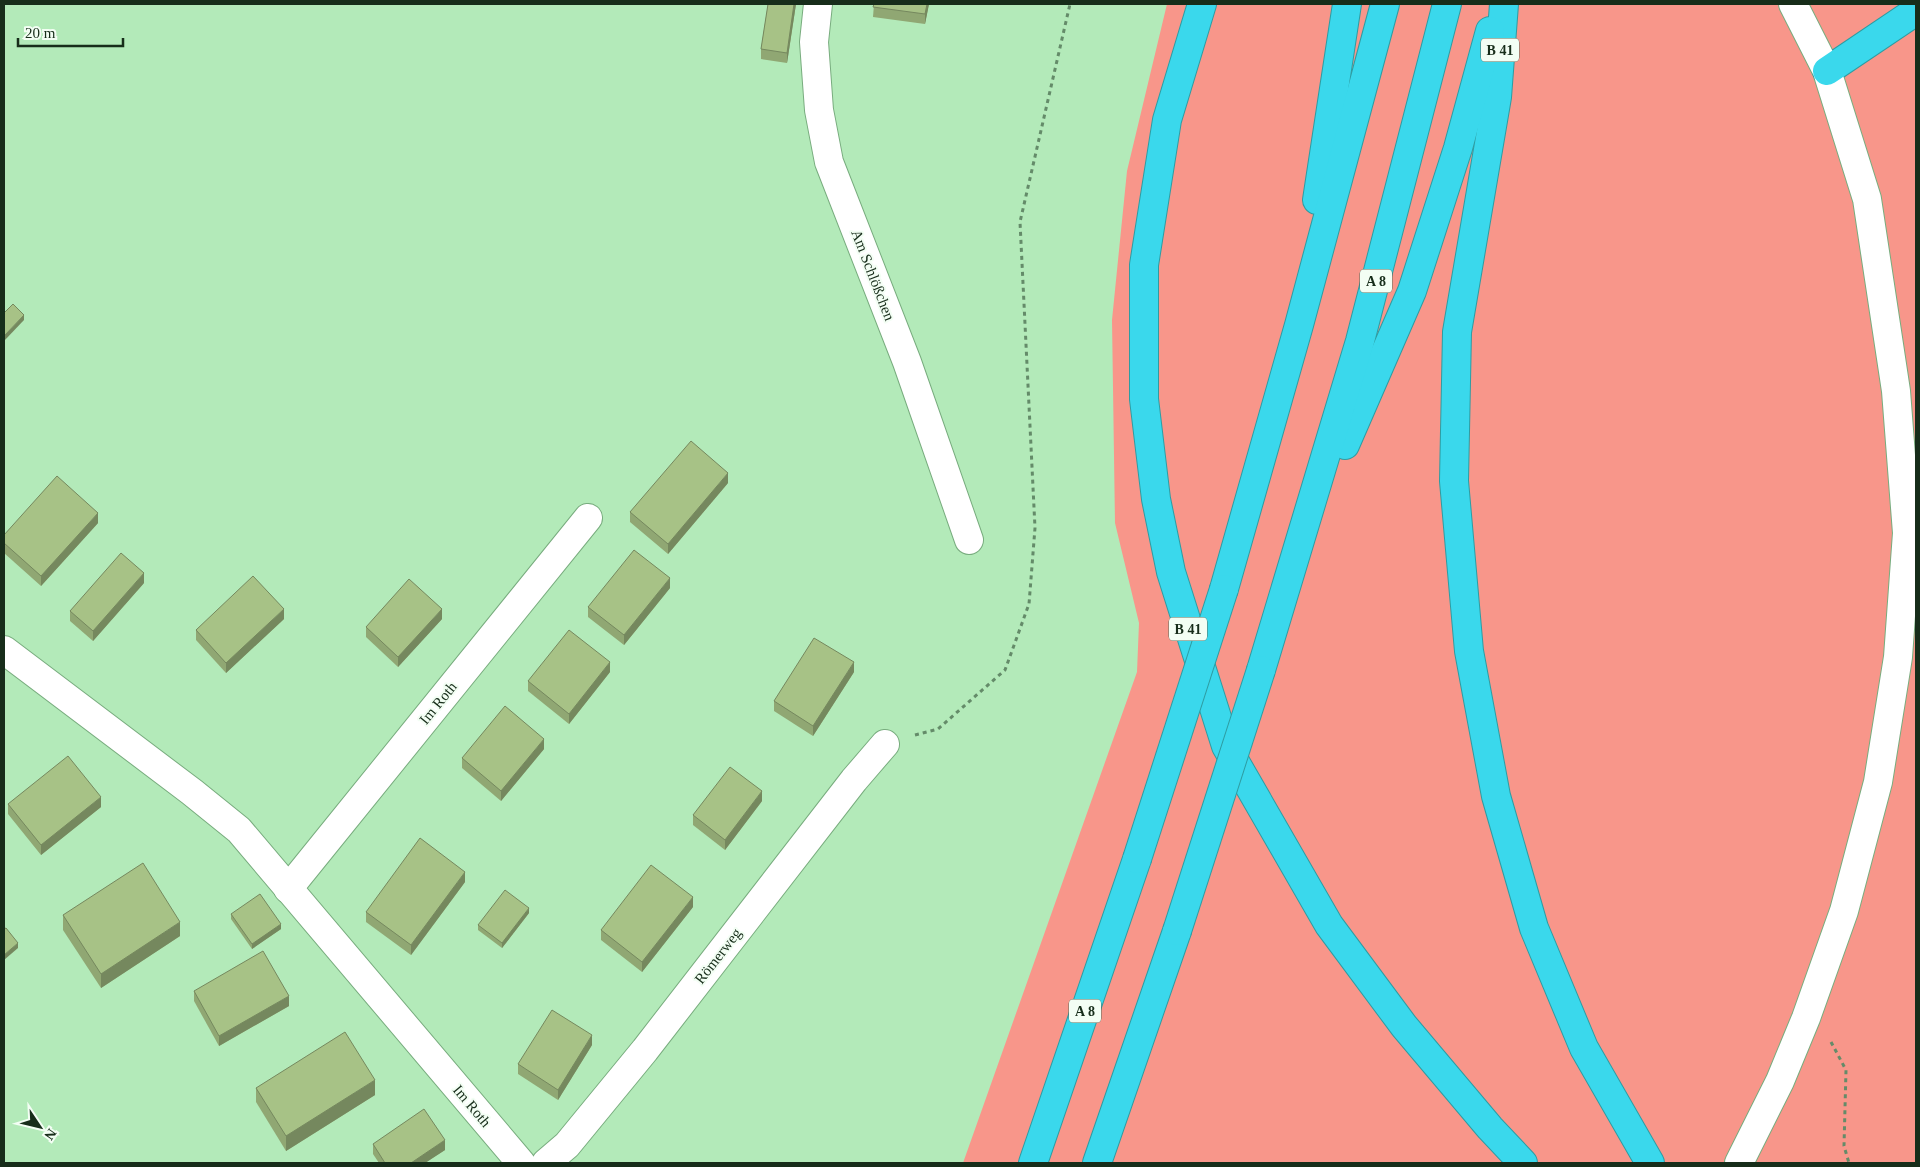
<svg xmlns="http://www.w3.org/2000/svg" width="1920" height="1167" font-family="Georgia,serif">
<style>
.grass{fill:#f8968a}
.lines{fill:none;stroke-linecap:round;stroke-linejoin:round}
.minor-casing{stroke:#78ac7e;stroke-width:30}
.tertiary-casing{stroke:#78ac7e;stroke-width:30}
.motorway-casing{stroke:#2e9ca2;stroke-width:30}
.path{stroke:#648b69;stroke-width:3;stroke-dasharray:4 4;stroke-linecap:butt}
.minor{stroke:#fff;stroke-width:28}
.tertiary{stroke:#fff;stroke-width:28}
.motorway{stroke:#3ad8ec;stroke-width:28}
.motorway-bridge-casing{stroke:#2e9ca2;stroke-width:30;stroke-linecap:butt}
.motorway-bridge{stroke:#3ad8ec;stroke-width:28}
.wall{fill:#90a773}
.shaded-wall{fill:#75885e}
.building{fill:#a7c286;stroke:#75885e}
.labels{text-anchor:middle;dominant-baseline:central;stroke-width:4;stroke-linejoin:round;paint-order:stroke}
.shield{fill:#f3fef4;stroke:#596c5b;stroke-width:1}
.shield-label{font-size:14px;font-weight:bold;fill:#172d1a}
.street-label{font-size:15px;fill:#172d1a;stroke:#f3fef4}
</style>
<rect width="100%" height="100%" fill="#b3eab9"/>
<polygon class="grass" points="1167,4 1916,4 1916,1163 963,1163 1137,672 1139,623 1115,523 1112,320 1127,171"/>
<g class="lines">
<g class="minor-casing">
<g id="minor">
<polyline points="818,4 814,42 819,110 829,162 907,362 969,540"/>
<polyline points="4,650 192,792 239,830 521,1163"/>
<polyline points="288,889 588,518"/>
<polyline points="546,1163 567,1145 645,1050 854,780 885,744"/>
</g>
</g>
<g class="tertiary-casing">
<polyline id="tertiary" points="1739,1163 1780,1081 1806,1018 1844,911 1878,782 1898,657 1907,533 1896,391 1867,199 1827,71 1793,4"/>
</g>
<g class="motorway-casing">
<g id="motorway">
<polyline points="1202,4 1167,120 1144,265 1144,399 1156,499 1171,572 1226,746 1329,925 1404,1026 1490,1128 1523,1163"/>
<polyline points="1504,4 1497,97 1457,332 1454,481 1469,651 1496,796 1534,928 1584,1048 1650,1163"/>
<polyline points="1827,71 1916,11"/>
<polyline points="1317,200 1347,4"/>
<polyline points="1345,445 1412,291 1458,148 1490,31"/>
<polyline points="1224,589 1299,325 1385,4"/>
<polyline points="1261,670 1360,341 1447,4"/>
<polyline points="1033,1163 1137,859"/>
<polyline points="1097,1163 1177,931"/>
</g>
</g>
<g class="path">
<polyline points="915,735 938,729 1005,670 1029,604 1035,528 1020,222 1070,4"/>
<polyline points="1831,1042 1846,1070 1844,1146 1849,1163"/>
</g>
<use href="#minor" class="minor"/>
<use href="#tertiary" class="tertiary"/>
<use href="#motorway" class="motorway"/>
<g class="motorway-bridge-casing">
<g id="motorway-bridge">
<polyline points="1137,859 1224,589"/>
<polyline points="1177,931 1261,670"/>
</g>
</g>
<use href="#motorway-bridge" class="motorway-bridge"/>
</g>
<g class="wall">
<polygon points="768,4 796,4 787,63 761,59 761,49"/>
<polygon points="874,4 929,4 925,24 873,17"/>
<polygon points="728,483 668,554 630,522 630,512"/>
<polygon points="98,523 41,586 4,553 4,535"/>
<polygon points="144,583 93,641 70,621 70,611"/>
<polygon points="670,588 624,645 588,617 588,607"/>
<polygon points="284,619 226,673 196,640 196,630"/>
<polygon points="442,619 398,667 366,637 366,627"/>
<polygon points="610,672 569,724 528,691 528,681"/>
<polygon points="854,672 813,736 774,711 774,701"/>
<polygon points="544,749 501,801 462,768 462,758"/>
<polygon points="762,801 725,850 693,825 693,815"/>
<polygon points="8,804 101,807 41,855 8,814"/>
<polygon points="465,882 411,955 366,922 366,912"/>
<polygon points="693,907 642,972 601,940 601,930"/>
<polygon points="529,913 502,948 478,930 478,925"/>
<polygon points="231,914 281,929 252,949 231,919"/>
<polygon points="63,915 180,936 101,988 63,930"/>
<polygon points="194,991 289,1006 219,1046 194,1001"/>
<polygon points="592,1045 558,1100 518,1074 518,1064"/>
<polygon points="256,1088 375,1095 286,1151 256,1102"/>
<polygon points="373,1144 445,1150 425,1163 379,1163 373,1154"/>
</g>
<g class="shaded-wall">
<polygon points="794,4 796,4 787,63 787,53"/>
<polygon points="927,4 929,4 925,24 925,14"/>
<polygon points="24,315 24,320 5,340 5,335"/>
<polygon points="728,473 728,483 668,554 668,544"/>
<polygon points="98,513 98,523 41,586 41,576"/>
<polygon points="144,573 144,583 93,641 93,631"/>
<polygon points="670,578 670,588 624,645 624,635"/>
<polygon points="284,609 284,619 226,673 226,663"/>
<polygon points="442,609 442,619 398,667 398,657"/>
<polygon points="610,662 610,672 569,724 569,714"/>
<polygon points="854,662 854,672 813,736 813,726"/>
<polygon points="544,739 544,749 501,801 501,791"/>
<polygon points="762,791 762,801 725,850 725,840"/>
<polygon points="101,797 101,807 41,855 41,845"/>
<polygon points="465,872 465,882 411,955 411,945"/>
<polygon points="693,897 693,907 642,972 642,962"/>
<polygon points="529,908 529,913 502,948 502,943"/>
<polygon points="180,922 180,936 101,988 101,974"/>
<polygon points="281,924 281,929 252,949 252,944"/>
<polygon points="18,943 18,948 4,960 4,955"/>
<polygon points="289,996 289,1006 219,1046 219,1036"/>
<polygon points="592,1035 592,1045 558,1100 558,1090"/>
<polygon points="375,1080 375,1095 286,1151 286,1136"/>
<polygon points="445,1140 445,1150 425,1163 411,1163"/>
</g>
<g class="building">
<polygon points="768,4 794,4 787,53 761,49"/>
<polygon points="874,4 927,4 925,14 873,7"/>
<polygon points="13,304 24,315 5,335 4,334 4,313"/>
<polygon points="691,441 728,473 668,544 630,512"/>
<polygon points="57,476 98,513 41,576 4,543 4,535"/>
<polygon points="634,550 670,578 624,635 588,607"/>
<polygon points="121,553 144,573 93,631 70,611"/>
<polygon points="253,576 284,609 226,663 196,630"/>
<polygon points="409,579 442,609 398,657 366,627"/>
<polygon points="569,630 610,662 569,714 528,681"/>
<polygon points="814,638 854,662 813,726 774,701"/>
<polygon points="505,706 544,739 501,791 462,758"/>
<polygon points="68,756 101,797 41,845 8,804"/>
<polygon points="730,767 762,791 725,840 693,815"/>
<polygon points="420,838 465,872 411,945 366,912"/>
<polygon points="143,863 180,922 101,974 63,915"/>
<polygon points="651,865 693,897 642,962 601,930"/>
<polygon points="505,890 529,908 502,943 478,925"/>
<polygon points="260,894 281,924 252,944 231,914"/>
<polygon points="6,928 18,943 4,955 4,929"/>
<polygon points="263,951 289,996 219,1036 194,991"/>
<polygon points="552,1010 592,1035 558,1090 518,1064"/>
<polygon points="345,1032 375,1080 286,1136 256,1088"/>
<polygon points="424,1109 445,1140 411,1163 385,1163 373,1144"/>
</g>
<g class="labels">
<g class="shield">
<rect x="1481" y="38.5" width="38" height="23" rx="4"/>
<rect x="1360" y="269.5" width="32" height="23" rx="4"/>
<rect x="1169" y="617.5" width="38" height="23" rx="4"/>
<rect x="1069" y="999.5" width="32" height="23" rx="4"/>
</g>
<g class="shield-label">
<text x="1500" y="50">B 41</text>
<text x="1376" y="281">A 8</text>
<text x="1188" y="629">B 41</text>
<text x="1085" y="1011">A 8</text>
</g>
<g class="street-label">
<text transform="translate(873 275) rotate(69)">Am Schlößchen</text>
<text transform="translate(438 703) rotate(-51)">Im Roth</text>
<text transform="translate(718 956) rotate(-52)">Römerweg</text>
<text transform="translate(472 1106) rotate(50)">Im Roth</text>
</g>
</g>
<rect width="1920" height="1167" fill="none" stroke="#172d1a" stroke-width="10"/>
<g transform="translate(40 1127) rotate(125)" stroke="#f3fef4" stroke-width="4" paint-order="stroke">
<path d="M0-4L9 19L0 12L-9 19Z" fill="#172d1a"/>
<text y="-8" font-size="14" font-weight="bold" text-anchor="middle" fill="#172d1a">N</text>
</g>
<path d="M18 38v8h105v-8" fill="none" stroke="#172d1a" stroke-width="2.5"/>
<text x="25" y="38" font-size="15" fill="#172d1a" stroke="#f3fef4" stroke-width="4" paint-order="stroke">20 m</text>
</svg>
